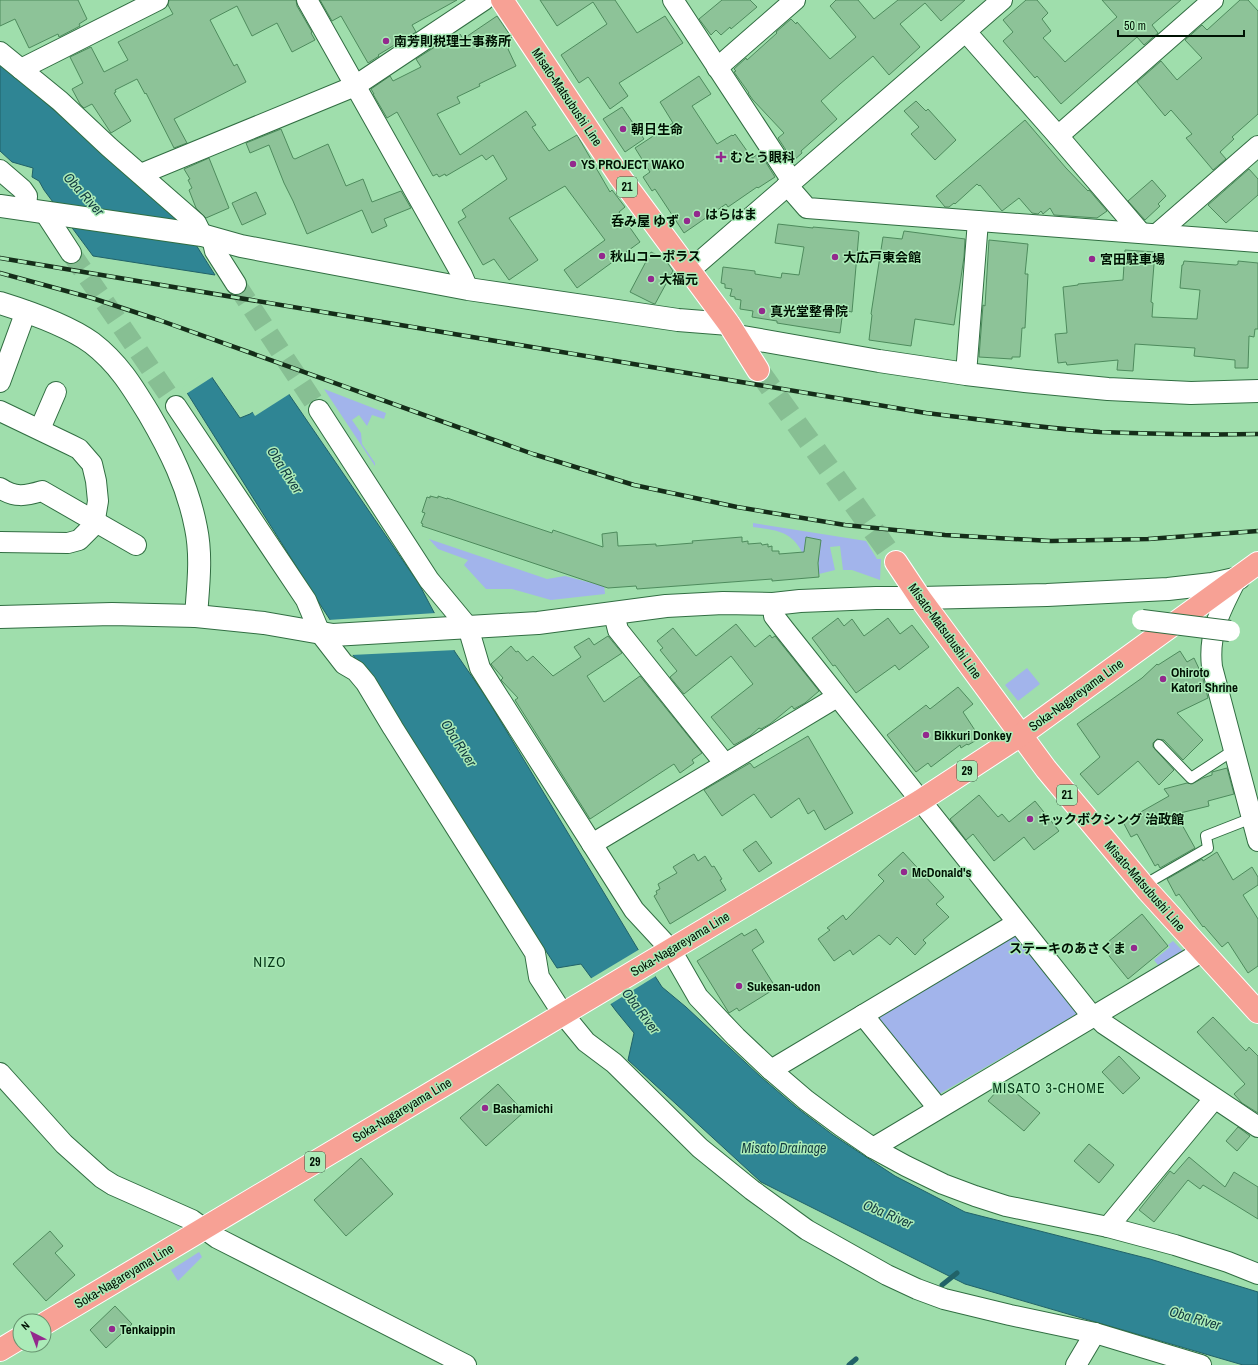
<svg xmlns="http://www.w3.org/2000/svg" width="1258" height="1365" font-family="'Archivo Narrow','Noto Sans JP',sans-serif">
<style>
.green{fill:#a2b4eb}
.water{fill:#2f8594;stroke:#216268}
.pier{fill:#9fdeac}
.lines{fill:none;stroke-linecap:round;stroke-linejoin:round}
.stream{stroke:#216268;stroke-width:5}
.building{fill:#8dc398;stroke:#4e8b5d}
.street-tunnel{stroke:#87bf93;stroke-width:20;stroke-dasharray:20 10;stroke-linecap:butt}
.primary-tunnel{stroke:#87bf93;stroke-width:22;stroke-dasharray:22 11;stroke-linecap:butt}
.lane-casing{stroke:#316e42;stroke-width:12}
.street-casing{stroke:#316e42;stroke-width:22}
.secondary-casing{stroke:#316e42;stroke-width:24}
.primary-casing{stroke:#fff;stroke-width:24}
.lane{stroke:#fff;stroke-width:10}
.street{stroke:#fff;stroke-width:20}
.secondary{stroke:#fff;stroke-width:22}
.primary{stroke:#f7a195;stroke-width:22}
.rail-casing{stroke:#152d19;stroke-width:4.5}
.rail{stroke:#abebb8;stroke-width:3;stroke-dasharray:9;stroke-linecap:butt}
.street-bridge-casing{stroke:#316e42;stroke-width:22;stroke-linecap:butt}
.street-bridge{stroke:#fff;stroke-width:20}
.poi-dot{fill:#93298d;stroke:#abebb8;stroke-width:1.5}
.labels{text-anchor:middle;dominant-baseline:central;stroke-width:3;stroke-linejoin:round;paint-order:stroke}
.shield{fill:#abebb8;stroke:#335339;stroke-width:1}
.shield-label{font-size:12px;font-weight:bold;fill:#001203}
.poi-label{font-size:13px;font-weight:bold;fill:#001203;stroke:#abebb8;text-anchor:start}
.street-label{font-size:13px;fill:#001203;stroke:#abebb8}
.water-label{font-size:14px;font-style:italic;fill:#123a40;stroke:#abebb8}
.neighbourhood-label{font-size:14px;letter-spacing:1px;fill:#053717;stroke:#abebb8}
.quarter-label{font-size:15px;letter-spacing:1px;fill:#053717;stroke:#abebb8}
</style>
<rect width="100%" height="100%" fill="#9fdeac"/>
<g class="green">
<polygon points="324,389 386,413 384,419 372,415 367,426 359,415 352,420 361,433 362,444 375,463 375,466"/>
<path d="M753,523L866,541L877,559H881L880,580L852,570H843L840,546L830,547L835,570L819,574L818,555L804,556C793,531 777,530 753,527Z"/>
<polygon points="429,539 547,579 565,576 599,585 604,584 605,594 551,600 512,589 486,589 464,565 468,560 438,549"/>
<polygon points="1027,668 1040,684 1018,701 1005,685"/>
<polygon points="1018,934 1080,1012 936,1096 873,1016"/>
<polygon points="1173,941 1185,953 1148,975 1146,973 1158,965 1154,960 1170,947 1168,945"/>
<polygon points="199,1252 202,1257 178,1281 171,1270"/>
</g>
<g class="water">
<polygon points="0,63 181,221 215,275 93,256 44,190 39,181 32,177 33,168 12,162 0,151"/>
<polygon points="209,373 240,418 250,414 286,390 419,584 455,652 486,697 639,951 662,987 686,1007 761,1077 796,1107 833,1135 895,1176 965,1212 1150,1259 1258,1292 1258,1365 1243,1365 965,1284 761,1182 628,1060 634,1033 616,1011 581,964 557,968 323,609 184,388"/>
</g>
<g class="pier">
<polygon points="209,371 214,376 186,394 182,389 183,387"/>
<polygon points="285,388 287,389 291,393 255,416 252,411"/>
<polygon points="436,613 456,650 351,655 328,620"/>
<polygon points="640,949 656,976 609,1005 590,979"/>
</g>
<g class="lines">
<g class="stream">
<polyline points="942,1285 957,1273"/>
<polyline points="849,1365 856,1359"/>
</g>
</g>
<g class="building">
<polygon points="0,0 78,0 87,19 79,24 80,26 59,37 58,34 29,48 15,19 0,26"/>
<polygon points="169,0 296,0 297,6 312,32 311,33 315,40 292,52 277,23 252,36 237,6 210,20 234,66 237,64 246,82 174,119 187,143 174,148 146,93 145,94 137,79 115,90 116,92 114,93 131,121 111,133 92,104 84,108 80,104 72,89 83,83 70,57 91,47 104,72 128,60 118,42 173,14 168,5"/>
<polygon points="320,0 457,0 412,25 416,32 378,55 379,56 368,63 341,16 332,21"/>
<polygon points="540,0 615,0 637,33 665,16 683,43 619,83 628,96 610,109 589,78 588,77 579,83 561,55 607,24 593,2 557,26"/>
<polygon points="722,0 750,0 757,7 731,29 730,27 721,35 716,30 711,35 699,19"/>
<polygon points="836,0 858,0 874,19 898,0 965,0 941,21 925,3 900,24 920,47 889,75 873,56 840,84 821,101 837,119 801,151 802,153 793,161 778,138 784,133 753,100 748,93 749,93 734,72 736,71 734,69 746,58 747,60 777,33 776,32 791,19 796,24 797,22 830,59 856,37 830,6"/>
<polygon points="1026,0 1037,0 1048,13 1042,19 1051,31 1043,38 1065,62 1117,17 1102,0 1181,0 1152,25 1158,33 1144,45 1137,37 1061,104 1037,76 1035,78 1003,41 1013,32 1003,20"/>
<polygon points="1240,0 1248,0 1258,11 1258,114 1232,137 1234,139 1220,152 1226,159 1213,170 1186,138 1192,134 1171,110 1165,116 1137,82 1161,61 1177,80 1202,58 1185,40 1202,25 1207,30"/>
<polygon points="497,16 512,38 507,41 511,46 508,49 516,66 479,84 480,86 457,97 460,103 437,114 460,155 526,111 536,125 532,127 549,151 577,135 610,192 612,190 625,207 619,212 640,242 577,288 564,270 605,240 565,186 509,218 538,260 509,280 494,259 483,265 458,222 466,217 462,210 507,179 493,155 486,160 482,155 446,176 445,174 439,177 437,174 433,176 397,112 387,118 373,94 374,94 371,89 390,76 393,81 421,67 416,59 441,43 442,45 460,34 463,39"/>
<polygon points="699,76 711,94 692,106 717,144 732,135 733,136 735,134 752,158 760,153 775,177 758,188 757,187 728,207 726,204 684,233 655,189 652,191 643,177 650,172 635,148 673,123 660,102"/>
<polygon points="916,101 926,111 928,109 956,140 935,160 911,134 919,127 904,111"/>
<polygon points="622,107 644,139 625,152 603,119"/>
<polygon points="1025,120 1066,168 1088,191 1089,190 1107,211 1097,218 1054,215 1050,208 1043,214 1041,211 1038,214 1032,213 1019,198 1002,211 980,185 979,186 977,184 955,204 954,203 949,207 945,207 936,196"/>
<polygon points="281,129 293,158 295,159 328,144 346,186 363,179 372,202 401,191 411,208 384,219 387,226 372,233 362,210 307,234 293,201 284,183 269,145 250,153 246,143"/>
<polygon points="209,158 229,208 206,218 196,208 189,190 192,188 188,180 190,179 184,169"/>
<polygon points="1249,169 1258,179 1258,195 1226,223 1208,205"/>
<polygon points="1152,180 1166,196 1158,204 1160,206 1145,220 1128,201"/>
<polygon points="256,192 266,214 242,225 232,203"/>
<polygon points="778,224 813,228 813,227 857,231 859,232 852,312 843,310 840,333 777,323 777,321 752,317 753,311 740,309 741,300 735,299 735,297 730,296 732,289 725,288 725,284 721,283 723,267 755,271 755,274 781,278 782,273 799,275 804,247 775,243"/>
<polygon points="904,231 965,239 964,257 954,325 915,319 911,346 869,340 872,315 871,314 883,237 902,239"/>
<polygon points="989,240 1028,244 1025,274 1028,274 1025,328 1022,328 1020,357 1012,357 1012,359 979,357 983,305 985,306"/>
<polygon points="1125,250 1155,252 1151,302 1153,303 1152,317 1197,319 1200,290 1180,288 1182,265 1183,265 1184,261 1236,265 1238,264 1238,261 1258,263 1258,329 1255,329 1254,337 1249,336 1248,368 1235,368 1235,360 1194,356 1195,348 1135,344 1133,371 1117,370 1118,360 1067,365 1066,362 1058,363 1055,334 1067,333 1063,287 1078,285 1078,284 1123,280"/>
<polygon points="651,252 665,259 673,271 655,304 652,303 630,292"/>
<polygon points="430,496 438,498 438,496 447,499 447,498 552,533 553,530 603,547 602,534 617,532 618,546 656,544 656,546 693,543 692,541 742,537 742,542 748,541 748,544 761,543 762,545 768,544 768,547 772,546 772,551 779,551 779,554 804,552 806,537 821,540 818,563 819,577 772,581 772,579 637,589 636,586 608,588 422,526 423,524 421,523 425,513 422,512 427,497 430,498"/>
<polygon points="838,618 844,626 852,619 864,636 888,618 900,634 912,625 929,647 899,670 895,665 856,693 835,665 833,666 812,638"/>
<polygon points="736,624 755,647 770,635 772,638 775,636 819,691 805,703 794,709 792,706 770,724 761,729 759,728 750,736 734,745 711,717 753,684 731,656 684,694 670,677 677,671 660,650 663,648 657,641 673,628 696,656"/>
<polygon points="608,636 622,653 587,676 604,702 640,676 702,753 692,760 694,763 680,773 674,764 590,819 515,700 518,698 501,680 503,678 491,664 511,646 516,652 518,651 527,661 533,656 553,676 581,657 574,647 589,638 594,645"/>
<polygon points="1180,651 1187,662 1194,658 1202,675 1208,698 1177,713 1203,740 1183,760 1164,740 1157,739 1153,743 1153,747 1174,770 1159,785 1138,761 1098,795 1080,774 1100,757 1077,724 1142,678 1157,664 1158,665"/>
<polygon points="958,687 973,704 963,712 980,738 968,745 967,744 961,748 960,745 931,767 928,763 916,772 887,735 926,705 930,709"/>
<polygon points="808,736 853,813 825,830 814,810 808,814 799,798 771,818 754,794 722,816 704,790 750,763 754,768"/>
<polygon points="1227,768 1234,794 1208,801 1209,806 1176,814 1195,848 1160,868 1158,864 1155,866 1137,834 1131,837 1123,822 1169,796 1164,789 1187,783 1192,784 1203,778 1212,775 1212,772"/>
<polygon points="979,795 998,817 1002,814 1009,822 1035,801 1059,831 1034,850 1024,837 994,861 973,834 966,840 950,819"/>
<polygon points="756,841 772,863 759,872 743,850"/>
<polygon points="903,852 944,897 936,904 949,917 923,940 926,943 915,955 897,937 890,945 879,935 853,955 850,950 834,961 818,939 830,930 827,928 843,915 846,920 884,881 878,875"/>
<polygon points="1217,852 1233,880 1252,867 1258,877 1258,885 1243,895 1258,919 1258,966 1248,973 1228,942 1222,947 1204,926 1203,927 1179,894 1176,896 1167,879 1202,859 1203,861"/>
<polygon points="694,854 698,861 705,856 712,867 714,866 722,879 720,880 726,890 670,924 654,896 657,894 656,891 660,889 658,884 677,873 673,867"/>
<polygon points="1142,914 1168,946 1128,979 1102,947"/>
<polygon points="756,929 764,942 752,950 776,988 739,1011 737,1008 729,1013 697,961 742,933 744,936"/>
<polygon points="1213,1017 1246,1051 1249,1047 1258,1056 1258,1113 1242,1103 1234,1094 1245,1084 1197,1032"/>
<polygon points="1119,1056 1140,1078 1123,1094 1102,1072"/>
<polygon points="1004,1083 1040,1113 1024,1131 988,1101"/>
<polygon points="498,1084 524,1112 486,1146 460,1118"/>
<polygon points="1238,1127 1250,1136 1237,1151 1226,1141"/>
<polygon points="1089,1144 1114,1165 1099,1183 1074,1161"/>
<polygon points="1189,1157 1225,1187 1234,1172 1258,1187 1258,1219 1203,1185 1200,1189 1188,1180 1154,1222 1139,1210 1170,1171 1174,1174"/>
<polygon points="361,1158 393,1194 346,1236 314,1200"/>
<polygon points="50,1231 63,1246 55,1253 75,1275 46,1301 13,1264"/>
<polygon points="115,1306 132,1324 106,1348 90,1330"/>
</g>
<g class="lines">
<g class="street-tunnel">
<polyline points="71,253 176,406"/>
<polyline points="236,284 319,410"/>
</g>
<polyline class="primary-tunnel" points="758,370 896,562"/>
<g class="lane-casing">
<g id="lane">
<polyline points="1159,745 1191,778 1234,750"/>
<polyline points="1144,885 1208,848 1206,836 1252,818"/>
</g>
</g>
<g class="street-casing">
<g id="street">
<polyline points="307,0 462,275 468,289"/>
<polyline points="673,0 792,181"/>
<polyline points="966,32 1058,136 1140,232"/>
<polyline points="0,52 60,101 109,147 196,223 202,235"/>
<polyline points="717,68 795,0"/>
<polyline points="21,69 158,0"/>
<polyline points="1058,136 1213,0"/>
<polyline points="0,170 22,189 27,196 26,209"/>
<polyline points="141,174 355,86 484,0"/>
<polyline points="787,185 807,208 1258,242"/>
<polyline points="45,213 71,253"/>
<polyline points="1158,233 1258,146"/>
<polyline points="212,238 215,251 236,284"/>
<polyline points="689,271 1002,0"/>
<polyline points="966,374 978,221"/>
<polyline points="0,382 26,311"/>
<polyline points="176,406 306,600 320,633 344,664 356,671 366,683 393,728 535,953 539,977 563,1014 586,1042 614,1063 700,1148 752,1190 807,1230 887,1275 917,1289 944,1299 1010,1315 1095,1333 1201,1365"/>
<polyline points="319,410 429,580 468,627 480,668 634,910 671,950 698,997 736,1037 771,1070 806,1100 841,1126 873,1148 906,1166 943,1184 975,1196 1006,1206 1108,1227 1175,1245 1228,1262 1258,1274"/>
<polyline points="0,411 71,445 79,449 92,464 96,481 98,501 94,525 79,540 68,543 0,542"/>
<polyline points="40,429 56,392"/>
<path d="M0,488C15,498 25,496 42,491L136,545"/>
<path d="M1237,578C1221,609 1208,632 1212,667L1258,841"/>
<polyline points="773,604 774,616 784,629 1092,1016"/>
<polyline points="614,614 618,630 725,764"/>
<polyline points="592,844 837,697"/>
<polyline points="863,1015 938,1108"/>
<polyline points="1095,1015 1104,1024 1258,1127"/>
<polyline points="771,1070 1017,923"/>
<polyline points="0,1073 64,1144 102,1178 113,1185 192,1220 217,1238 466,1365"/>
<polyline points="873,1148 1203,951"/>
<polyline points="1108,1227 1214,1099"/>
<polyline points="1076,1365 1095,1333"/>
</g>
</g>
<g class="secondary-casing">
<g id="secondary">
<polyline points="0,206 202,235 241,246 468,289 678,320 729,324"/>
<path d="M0,303C29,312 67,325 92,343C118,363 132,386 149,414C170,450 188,486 196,528C202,557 198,587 196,616"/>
<polyline points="737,336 879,361 966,374 1025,381 1108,389 1191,393 1258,391"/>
<polyline points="0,617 112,614 196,616 264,623 333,635 538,623 666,606 723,603 773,604 800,601 876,598 920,598 1047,595 1168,589 1212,584 1239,578"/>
</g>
</g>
<g class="primary-casing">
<g id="primary">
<polyline points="502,0 620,177 729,324 758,370"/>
<polyline points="896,562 920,598 1046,769 1148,891 1258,1012"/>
<polyline points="44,1324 920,801 1021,735 1258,563"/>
<polyline points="0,1350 20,1338"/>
</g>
</g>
<use href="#lane" class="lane"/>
<use href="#street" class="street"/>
<use href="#secondary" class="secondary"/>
<use href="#primary" class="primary"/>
<g class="rail-casing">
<g id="rail">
<path d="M0,258L926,413C984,420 1042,428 1100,432C1153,434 1205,435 1258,434"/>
<polyline points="0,273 92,298 159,320 533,454 634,485 737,507 845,525 945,535 1051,541 1148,539 1258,531"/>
</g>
</g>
<use href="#rail" class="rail"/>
<g class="street-bridge-casing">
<polyline id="street-bridge" points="1142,620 1230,631"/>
</g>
<use href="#street-bridge" class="street-bridge"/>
</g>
<g class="poi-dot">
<circle cx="386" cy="41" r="4"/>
<circle cx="623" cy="129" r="4"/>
<path d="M719 151h4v4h4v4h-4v4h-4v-4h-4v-4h4z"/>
<circle cx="573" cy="164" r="4"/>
<circle cx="697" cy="214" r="4"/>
<circle cx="687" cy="221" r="4"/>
<circle cx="602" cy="256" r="4"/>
<circle cx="835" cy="257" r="4"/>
<circle cx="1092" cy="259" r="4"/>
<circle cx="651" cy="279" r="4"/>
<circle cx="762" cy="311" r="4"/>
<circle cx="1163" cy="679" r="4"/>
<circle cx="926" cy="735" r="4"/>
<circle cx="1030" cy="819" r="4"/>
<circle cx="904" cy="872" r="4"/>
<circle cx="1134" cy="948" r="4"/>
<circle cx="739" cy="986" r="4"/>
<circle cx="485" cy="1108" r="4"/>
<circle cx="112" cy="1329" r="4"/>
</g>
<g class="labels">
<g class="shield">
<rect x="617" y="177" width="20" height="20" rx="3"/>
<rect x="957" y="761" width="20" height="20" rx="3"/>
<rect x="1057" y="785" width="20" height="20" rx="3"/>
<rect x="305" y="1152" width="20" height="20" rx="3"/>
</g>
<g class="shield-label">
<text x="627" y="187">21</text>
<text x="967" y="771">29</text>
<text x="1067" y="795">21</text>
<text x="315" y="1162">29</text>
</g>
<g class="poi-label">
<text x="394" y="41">南芳則税理士事務所</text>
<text x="631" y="129">朝日生命</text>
<text x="730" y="157">むとう眼科</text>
<text x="581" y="164">YS PROJECT WAKO</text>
<text x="705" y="214">はらはま</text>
<text x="679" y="221" text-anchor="end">呑み屋 ゆず</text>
<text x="610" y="256">秋山コーポラス</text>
<text x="843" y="257">大広戸東会館</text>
<text x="1100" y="259">宮田駐車場</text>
<text x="659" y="279">大福元</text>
<text x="770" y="311">真光堂整骨院</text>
<text x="1171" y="672">Ohiroto<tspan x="1171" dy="15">Katori Shrine</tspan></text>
<text x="934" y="735">Bikkuri Donkey</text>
<text x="1038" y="819">キックボクシング 治政館</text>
<text x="912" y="872">McDonald's</text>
<text x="1126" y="948" text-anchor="end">ステーキのあさくま</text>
<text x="747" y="986">Sukesan-udon</text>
<text x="493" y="1108">Bashamichi</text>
<text x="120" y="1329">Tenkaippin</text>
</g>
<g class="street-label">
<text transform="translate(567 97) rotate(56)">Misato-Matsubushi Line</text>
<text transform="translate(945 631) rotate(54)">Misato-Matsubushi Line</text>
<text transform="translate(1076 695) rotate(-36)">Soka-Nagareyama Line</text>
<text transform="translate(1145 886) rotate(49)">Misato-Matsubushi Line</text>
<text transform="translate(680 944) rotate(-31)">Soka-Nagareyama Line</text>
<text transform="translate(402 1110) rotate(-31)">Soka-Nagareyama Line</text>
<text transform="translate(124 1276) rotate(-31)">Soka-Nagareyama Line</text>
</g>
<g class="water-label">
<text transform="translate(84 194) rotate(48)">Oba River</text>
<text transform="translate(285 470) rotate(57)">Oba River</text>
<text transform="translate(459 743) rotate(57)">Oba River</text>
<text transform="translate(641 1011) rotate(53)">Oba River</text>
<text x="784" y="1148">Misato Drainage</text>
<text transform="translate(888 1214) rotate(23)">Oba River</text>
<text transform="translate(1195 1318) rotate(16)">Oba River</text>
</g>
<g class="neighbourhood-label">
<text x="1049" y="1088">MISATO 3-CHOME</text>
</g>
<g class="quarter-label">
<text x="270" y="961">NIZO</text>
</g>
</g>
<g transform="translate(32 1333) rotate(318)"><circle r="19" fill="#abebb8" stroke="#679470"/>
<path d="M0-3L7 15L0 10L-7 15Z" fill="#93298d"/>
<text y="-6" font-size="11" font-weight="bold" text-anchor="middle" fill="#001203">N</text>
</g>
<path d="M1118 30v6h126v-6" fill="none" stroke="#001203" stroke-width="2"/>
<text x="1124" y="30" font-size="12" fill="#001203" stroke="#abebb8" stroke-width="3" paint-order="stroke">50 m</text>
</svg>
